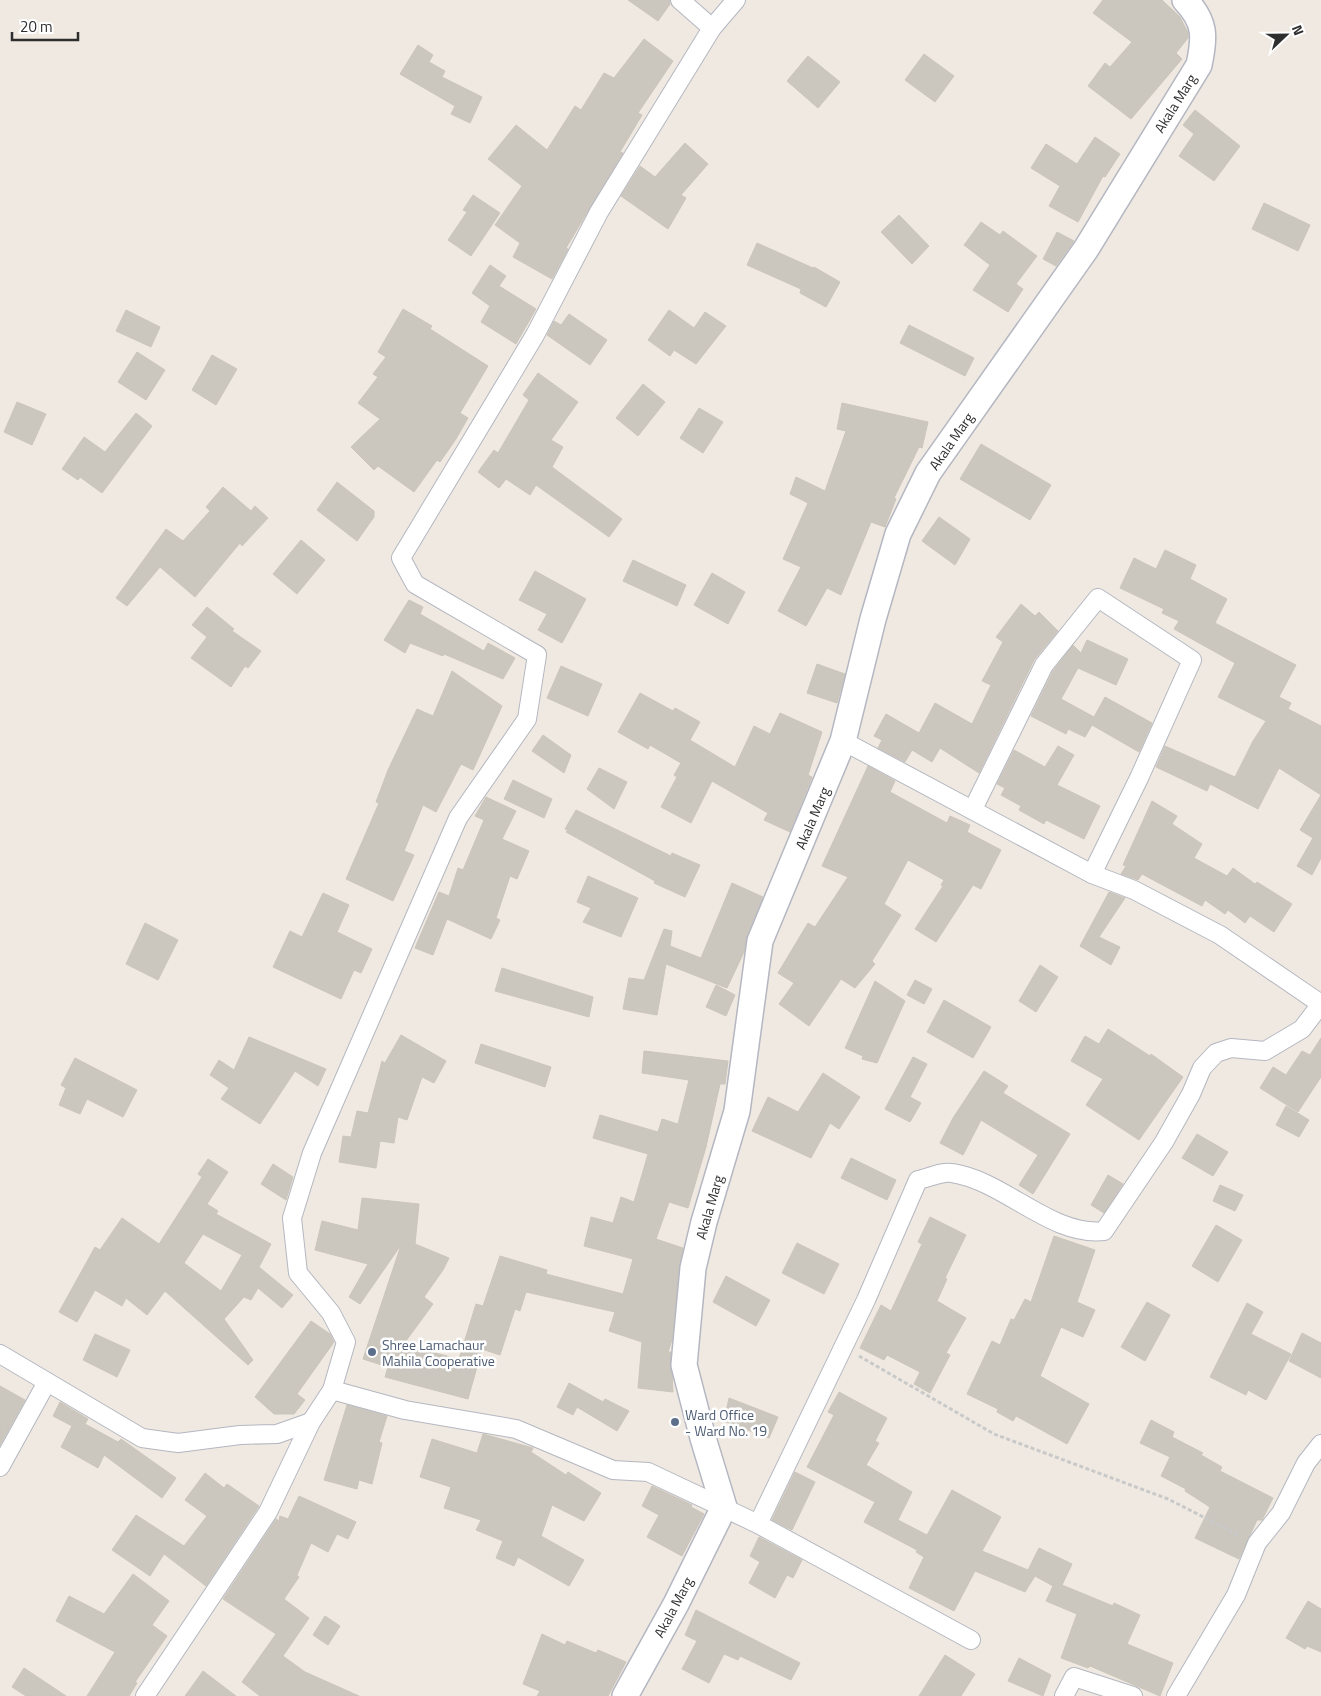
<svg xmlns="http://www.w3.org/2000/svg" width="1321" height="1696" font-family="'Titillium Web',sans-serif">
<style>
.building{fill:#cbc7bf;stroke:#cbc5ba;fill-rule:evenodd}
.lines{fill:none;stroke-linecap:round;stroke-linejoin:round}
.minor-casing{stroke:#b4b7c1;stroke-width:20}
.secondary-casing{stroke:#b4b7c1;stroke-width:28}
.path{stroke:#c9c9c9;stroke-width:3;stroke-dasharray:4 2.5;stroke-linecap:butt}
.minor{stroke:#fff;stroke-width:18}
.secondary{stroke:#fff;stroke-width:25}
.service-dot{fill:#5c6f8a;stroke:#fff;stroke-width:2}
.labels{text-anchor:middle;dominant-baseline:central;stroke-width:5;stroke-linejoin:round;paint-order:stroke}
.street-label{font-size:14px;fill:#2e2e2e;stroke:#fff}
.service-label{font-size:14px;fill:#4e5e75;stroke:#fff;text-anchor:start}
</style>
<rect width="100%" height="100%" fill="#efe9e1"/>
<g class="building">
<polygon points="628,0 670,0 670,4 658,21"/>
<polygon points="1103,0 1162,0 1180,17 1188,33 1188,38 1176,53 1182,59 1131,119 1088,86 1105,63 1110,67 1132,42 1093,13"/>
<polygon points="644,39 673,61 638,113 642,115 620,152 623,153 566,248 568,249 552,279 513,257 520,243 495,225 522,186 488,159 516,125 547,150 575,106 581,110 604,73 614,78"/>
<polygon points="418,45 433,55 429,62 445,71 442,77 482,97 470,123 451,114 455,106 400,74"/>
<polygon points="924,54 954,76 935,102 905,80"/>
<polygon points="808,56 840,82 818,108 787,81"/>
<polygon points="1195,110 1240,146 1214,181 1179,156 1194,134 1183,125"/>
<polygon points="1095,137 1120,154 1105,177 1103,176 1078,222 1049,206 1060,186 1031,168 1046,144 1077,164"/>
<polygon points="685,143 708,164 681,195 686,198 668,229 621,196 640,166 655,177"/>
<polygon points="473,195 500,213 471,256 448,240 467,212 463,210"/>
<polygon points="1264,203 1310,225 1298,251 1252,229"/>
<polygon points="899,215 929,246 912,264 881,232"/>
<polygon points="981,222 1000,235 1003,231 1037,256 1016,284 1023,289 1008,312 973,290 990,265 964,245"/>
<polygon points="1057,232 1074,241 1056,266 1043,259"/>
<polygon points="757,243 813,268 814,267 840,282 826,307 800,293 801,289 747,265"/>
<polygon points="490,265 506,276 499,286 536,309 516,344 481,322 490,306 472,293"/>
<polygon points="403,309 432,326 430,329 488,366 460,413 468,418 456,439 440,462 437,460 414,492 378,466 374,470 351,447 380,419 358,403 378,377 373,374 386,357 378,352"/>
<polygon points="126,310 160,327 151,347 116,331"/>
<polygon points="669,310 694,328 705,312 726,326 696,364 674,350 670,356 648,340"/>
<polygon points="569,314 607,340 590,365 547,335 554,321 561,325"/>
<polygon points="909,325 974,358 965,376 900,343"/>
<polygon points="137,352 165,370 146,400 118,382"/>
<polygon points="212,355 237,369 216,405 192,390"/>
<polygon points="538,373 578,402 551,440 563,447 552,467 622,519 609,537 536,485 530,495 506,479 499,488 478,472 494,450 498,453 529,400 523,395"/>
<polygon points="643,384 665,402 638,436 616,418"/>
<polygon points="17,402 46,414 32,445 4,432"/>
<polygon points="842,403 928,422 922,448 919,447 894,498 896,499 885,527 871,522 841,595 827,588 806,626 778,611 801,567 783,559 808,503 790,494 796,477 825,491 846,431 837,429"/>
<polygon points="699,408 723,422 703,453 680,438"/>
<polygon points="136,413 152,426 102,493 80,477 78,480 62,469 84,437 105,452"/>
<polygon points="981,444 1051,485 1030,520 960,479"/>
<polygon points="337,482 374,511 374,517 357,541 317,510"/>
<polygon points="223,487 251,511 255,506 268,518 242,546 240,543 195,597 160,567 127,606 116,598 166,529 183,541 210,511 206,507"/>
<polygon points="939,517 970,539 955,565 922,541"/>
<polygon points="301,540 325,560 297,594 273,574"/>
<polygon points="1165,550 1196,565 1190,579 1227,599 1215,623 1296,665 1279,697 1291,703 1288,709 1321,726 1321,795 1279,768 1258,809 1210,784 1207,791 1156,767 1165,746 1235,777 1253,741 1266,721 1218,697 1235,663 1174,629 1179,621 1162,613 1164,609 1120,588 1134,558 1156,569"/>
<polygon points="633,560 686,585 677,606 623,581"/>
<polygon points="535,571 586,599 562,643 538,630 547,614 519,600"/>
<polygon points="712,573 745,592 728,624 694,605"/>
<polygon points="409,600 423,607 420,614 484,651 488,643 515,658 503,679 444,654 443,656 410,643 405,653 384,640"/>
<polygon points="1021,604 1035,616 1039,612 1058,631 1034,660 979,773 940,748 932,762 912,750 905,762 878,748 882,740 874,736 886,714 919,733 935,703 972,724 991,685 982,681 1003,642 996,637"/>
<polygon points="207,607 234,629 232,631 261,651 248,668 245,666 231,687 191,658 207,637 192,625"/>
<polygon points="1087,640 1128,659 1116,685 1078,668 1061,699 1094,717 1105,697 1152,723 1139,752 1092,725 1085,737 1068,729 1066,734 1031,716 1053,671 1073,645 1081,653"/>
<polygon points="817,664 845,674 837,703 807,693"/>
<polygon points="561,666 602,684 588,716 547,698"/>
<polygon points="452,671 502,706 473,770 461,764 436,812 423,805 404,851 414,855 393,901 346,879 379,803 376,802 388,770 417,709 433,716"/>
<polygon points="640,693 673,711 675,708 700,722 690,740 735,767 754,726 770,734 780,713 822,732 808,775 812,777 790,832 764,820 768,813 712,781 691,823 661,807 677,777 674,775 681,763 650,745 648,749 618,732"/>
<polygon points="543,735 571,755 564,773 532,751"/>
<polygon points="1058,746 1074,755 1057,785 1100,806 1084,839 1046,820 1044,824 1019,810 1021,806 1001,795 1005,788 997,784 1014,750 1045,767"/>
<polygon points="868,766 895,781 890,792 947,823 950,816 970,825 967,832 1001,850 981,889 973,885 936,942 915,929 943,886 941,885 944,880 908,860 884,904 901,915 872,961 875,964 855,988 841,979 809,1026 779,1004 794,983 778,973 808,923 815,927 848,877 822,866"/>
<polygon points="599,768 627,782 614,809 587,789"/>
<polygon points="513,780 552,799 544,818 504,799"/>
<polygon points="1321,795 1321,858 1312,875 1297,866 1313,838 1300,830"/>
<polygon points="486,797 516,811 502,839 529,851 517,879 510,876 496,918 500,920 491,939 447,919 433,955 415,948 439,892 449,896 458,868 463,870 484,820 475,816"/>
<polygon points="1152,801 1177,816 1172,824 1202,844 1194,858 1227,876 1233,868 1255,884 1257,882 1292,904 1274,932 1250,916 1245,923 1228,910 1225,914 1205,900 1202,906 1142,874 1138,880 1121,874 1126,866 1123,865"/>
<polygon points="576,810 671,856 672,853 700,865 685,897 654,883 655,881 566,832 568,830 565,829"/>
<polygon points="588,876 638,898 621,937 583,922 591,908 577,902"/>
<polygon points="732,883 763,897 747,935 744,952 727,988 666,964 657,1015 623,1009 629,978 644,980 664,929 672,931 670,946 701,958"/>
<polygon points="1109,892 1125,898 1099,937 1120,947 1111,965 1080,946"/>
<polygon points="323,893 349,905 337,932 372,949 361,973 354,970 341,999 273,967 290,931 302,937"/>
<polygon points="145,923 178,940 158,980 126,964"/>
<polygon points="1040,965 1058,977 1036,1012 1019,1001"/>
<polygon points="502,968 593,997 589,1017 495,991"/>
<polygon points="915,980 932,989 924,1004 907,995"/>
<polygon points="875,981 905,1001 877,1063 862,1059 863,1056 845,1048"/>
<polygon points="716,985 735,995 726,1016 706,1007"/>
<polygon points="944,1000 991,1027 973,1058 927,1032"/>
<polygon points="1108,1029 1150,1056 1151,1054 1183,1077 1139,1140 1086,1105 1103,1079 1071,1061 1085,1036 1099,1044"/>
<polygon points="401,1035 446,1061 434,1083 422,1077 407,1120 398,1117 394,1143 380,1141 376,1168 339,1162 343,1136 351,1137 357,1111 368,1113 382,1061 385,1063"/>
<polygon points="249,1037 326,1069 318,1086 295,1071 260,1124 221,1099 229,1088 210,1075 219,1060 234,1070"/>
<polygon points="1321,1038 1321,1077 1298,1112 1260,1088 1273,1067 1286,1075 1302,1051 1310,1055"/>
<polygon points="481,1044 551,1067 545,1087 475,1063"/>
<polygon points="644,1051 728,1061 725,1084 720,1084 706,1147 688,1208 669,1202 656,1239 683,1248 679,1267 672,1340 668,1352 671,1352 673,1392 638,1388 642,1342 609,1331 615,1312 526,1292 520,1311 515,1309 500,1355 482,1349 468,1399 385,1377 388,1367 363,1359 401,1245 360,1304 349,1297 368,1264 315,1250 322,1221 358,1230 362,1198 419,1204 415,1244 449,1258 443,1270 424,1297 433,1304 403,1345 459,1359 476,1304 483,1306 500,1256 547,1270 546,1274 623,1294 633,1259 584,1246 591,1217 613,1223 621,1197 634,1202 648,1154 593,1138 600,1115 658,1132 662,1119 678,1124 689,1080 642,1073"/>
<polygon points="913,1057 927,1064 910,1097 921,1103 910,1122 885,1109"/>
<polygon points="75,1058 137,1090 123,1117 87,1099 80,1114 59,1105 66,1088 61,1085"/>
<polygon points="984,1071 1008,1086 1003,1093 1070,1134 1033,1194 1019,1185 1038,1155 981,1120 963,1155 940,1143 953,1118"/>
<polygon points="823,1073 860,1097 839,1129 830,1123 811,1158 752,1131 768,1097 798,1112"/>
<polygon points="1286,1106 1309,1120 1299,1137 1276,1125"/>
<polygon points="1197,1134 1228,1152 1213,1176 1182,1158"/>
<polygon points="851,1158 896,1180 887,1200 841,1178"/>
<path d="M208,1159L228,1172L207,1204L218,1211L216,1214L271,1244L259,1267L293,1295L282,1308L258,1288L251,1300L244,1297L224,1319L253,1360L248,1365L165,1291L147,1315L126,1298L122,1306L95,1290L77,1322L59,1312L95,1247L100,1250L122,1218L159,1244L202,1177L198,1174ZM203,1234L242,1255L221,1291L184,1263Z"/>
<polygon points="273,1164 293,1177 286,1200 261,1184"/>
<polygon points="1108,1175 1123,1184 1104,1213 1091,1205"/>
<polygon points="1220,1185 1243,1195 1235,1211 1213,1201"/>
<polygon points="930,1217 966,1235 945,1278 947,1279 937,1301 966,1318 946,1353 950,1355 930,1393 914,1384 920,1372 887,1355 884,1360 860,1348 881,1305 891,1311 922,1244 918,1242"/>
<polygon points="1216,1225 1242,1240 1218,1282 1192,1266"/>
<polygon points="1054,1236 1095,1250 1077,1302 1095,1310 1083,1337 1061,1327 1040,1376 1089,1404 1067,1444 1016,1416 1013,1421 997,1412 998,1409 967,1394 992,1341 1000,1345 1011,1319 1014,1320 1025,1299 1031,1302"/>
<polygon points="797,1243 839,1264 824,1294 782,1273"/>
<polygon points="726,1276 770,1300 756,1326 713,1302"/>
<polygon points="1147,1302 1170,1315 1145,1361 1121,1347"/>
<polygon points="1247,1303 1263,1312 1251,1334 1291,1354 1266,1400 1248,1390 1246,1395 1210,1377"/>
<polygon points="311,1321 330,1334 334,1342 297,1394 305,1400 294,1414 274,1414 255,1397"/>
<polygon points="1302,1333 1321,1343 1321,1378 1289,1361"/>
<polygon points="95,1334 130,1350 117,1377 83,1360"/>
<polygon points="569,1383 603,1402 605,1399 629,1411 617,1431 577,1407 573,1415 557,1407"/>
<polygon points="0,1386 25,1400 0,1445"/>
<polygon points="839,1392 887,1418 875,1441 879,1443 866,1465 912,1492 898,1520 927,1535 952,1490 1001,1517 982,1551 1028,1570 1039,1548 1072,1564 1062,1585 1113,1606 1114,1603 1140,1615 1127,1644 1173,1663 1160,1696 1090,1666 1088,1668 1061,1658 1077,1614 1046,1601 1053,1586 1035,1576 1025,1592 975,1571 954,1611 909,1588 924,1557 916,1552 917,1550 864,1522 875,1502 807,1467 834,1415 828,1412"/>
<polygon points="729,1398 778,1417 769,1438 724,1421"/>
<polygon points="60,1402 88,1419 85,1424 118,1442 121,1439 176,1478 162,1498 104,1455 98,1468 61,1447 72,1426 53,1416"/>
<polygon points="347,1405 387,1416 379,1442 382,1443 372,1484 359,1480 357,1489 324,1480"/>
<polygon points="1151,1420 1174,1432 1172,1437 1203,1453 1201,1455 1222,1467 1220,1471 1273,1498 1262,1520 1257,1520 1239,1559 1195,1538 1210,1507 1185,1491 1186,1489 1161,1476 1170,1457 1140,1443"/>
<polygon points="483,1434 533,1448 531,1452 566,1475 568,1472 601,1493 584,1521 552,1505 541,1536 584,1560 569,1586 518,1557 514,1566 496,1558 503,1541 476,1530 481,1520 444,1508 451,1487 420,1477 432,1439 477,1453"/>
<polygon points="795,1472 815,1482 792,1530 772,1520"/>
<polygon points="205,1473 224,1488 227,1484 259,1506 206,1586 164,1554 150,1576 112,1550 136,1515 184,1546 207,1516 185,1500"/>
<polygon points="652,1486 692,1505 691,1507 704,1514 682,1556 647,1537 659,1515 642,1506"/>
<polygon points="299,1496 356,1522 348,1539 337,1534 328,1552 311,1543 297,1575 299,1577 284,1599 309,1618 283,1656 305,1672 359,1696 260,1696 242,1682 276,1634 223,1599 276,1519 279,1521 280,1516 288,1519"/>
<polygon points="759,1537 802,1560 793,1578 787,1575 775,1598 749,1583 760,1562 750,1556"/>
<polygon points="133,1574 169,1601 152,1625 167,1636 135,1682 137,1683 129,1696 87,1696 115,1652 56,1621 69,1596 104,1614"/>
<polygon points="1308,1601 1321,1609 1321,1652 1307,1646 1305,1649 1286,1638"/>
<polygon points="696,1610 800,1663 791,1680 740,1656 738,1660 724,1654 709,1683 682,1669 697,1641 685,1635"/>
<polygon points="325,1616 340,1626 328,1645 313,1635"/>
<polygon points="542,1634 565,1645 567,1641 596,1653 598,1650 626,1662 608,1696 537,1696 540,1691 523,1684"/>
<polygon points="945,1655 975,1674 961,1696 919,1696"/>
<polygon points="1019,1658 1051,1675 1043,1696 1008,1681"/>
<polygon points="24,1668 66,1696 26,1696 12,1687"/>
<polygon points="203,1671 236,1696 185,1696"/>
</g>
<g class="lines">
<g class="minor-casing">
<g id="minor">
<polyline points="680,0 712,28"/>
<polyline points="843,741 1092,874 1134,890 1220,935 1321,1004"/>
<polyline points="973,809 1044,665 1098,598 1192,660 1139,778 1092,874"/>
<polyline points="0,1354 142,1438 178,1443 240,1435 277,1434 311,1422"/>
<polyline points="332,1390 405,1410 516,1429 613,1470 648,1472 758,1524 971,1640"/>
<polyline points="0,1467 47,1382"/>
<path d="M758,1524L866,1300L918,1180C928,1178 942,1171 952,1173C1005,1181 1051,1237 1104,1231L1164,1142L1191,1094L1202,1068L1216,1053L1231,1048L1265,1051L1302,1029L1321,1004"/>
<polyline points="145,1696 268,1512 311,1422 332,1390 346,1342 331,1313 298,1273 292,1218 312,1153 458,818 527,719 537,655 415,584 401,558 535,335 599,212 712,28 736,0"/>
<polyline points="1064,1696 1074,1677 1133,1696"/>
<polyline points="1176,1696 1236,1595 1257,1543 1281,1513 1306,1463 1321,1444"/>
</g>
</g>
<g class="secondary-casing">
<path id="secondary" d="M625,1696L676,1604L724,1507L703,1438L684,1365L693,1268L704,1222L737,1111L760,941L843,741L873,619L898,534L928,473L1086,249L1199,65C1205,37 1206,22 1185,0"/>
</g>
<polyline class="path" points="859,1356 994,1434 1168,1499 1239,1535"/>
<use href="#minor" class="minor"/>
<use href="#secondary" class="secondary"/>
</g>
<g class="service-dot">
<circle cx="372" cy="1352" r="5"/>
<circle cx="675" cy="1422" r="5"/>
</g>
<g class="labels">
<g class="street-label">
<text transform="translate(1175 103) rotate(-58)">Akala Marg</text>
<text transform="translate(951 441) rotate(-55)">Akala Marg</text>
<text transform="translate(812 818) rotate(-67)">Akala Marg</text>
<text transform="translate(709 1207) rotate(-74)">Akala Marg</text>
<text transform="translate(673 1607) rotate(-62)">Akala Marg</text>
</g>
<g class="service-label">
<text x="382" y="1344">Shree Lamachaur<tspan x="382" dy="16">Mahila Cooperative</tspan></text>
<text x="685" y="1414">Ward Office<tspan x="685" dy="16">- Ward No. 19</tspan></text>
</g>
</g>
<g transform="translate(1286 35) rotate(68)" stroke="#ffffff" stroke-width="4" paint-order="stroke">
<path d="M0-4L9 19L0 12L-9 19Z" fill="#2e2e2e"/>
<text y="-8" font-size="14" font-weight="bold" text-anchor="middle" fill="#2e2e2e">N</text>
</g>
<path d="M12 32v8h66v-8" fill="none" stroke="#2e2e2e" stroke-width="2.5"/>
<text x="20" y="32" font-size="15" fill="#2e2e2e" stroke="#ffffff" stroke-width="4" paint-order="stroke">20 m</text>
</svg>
